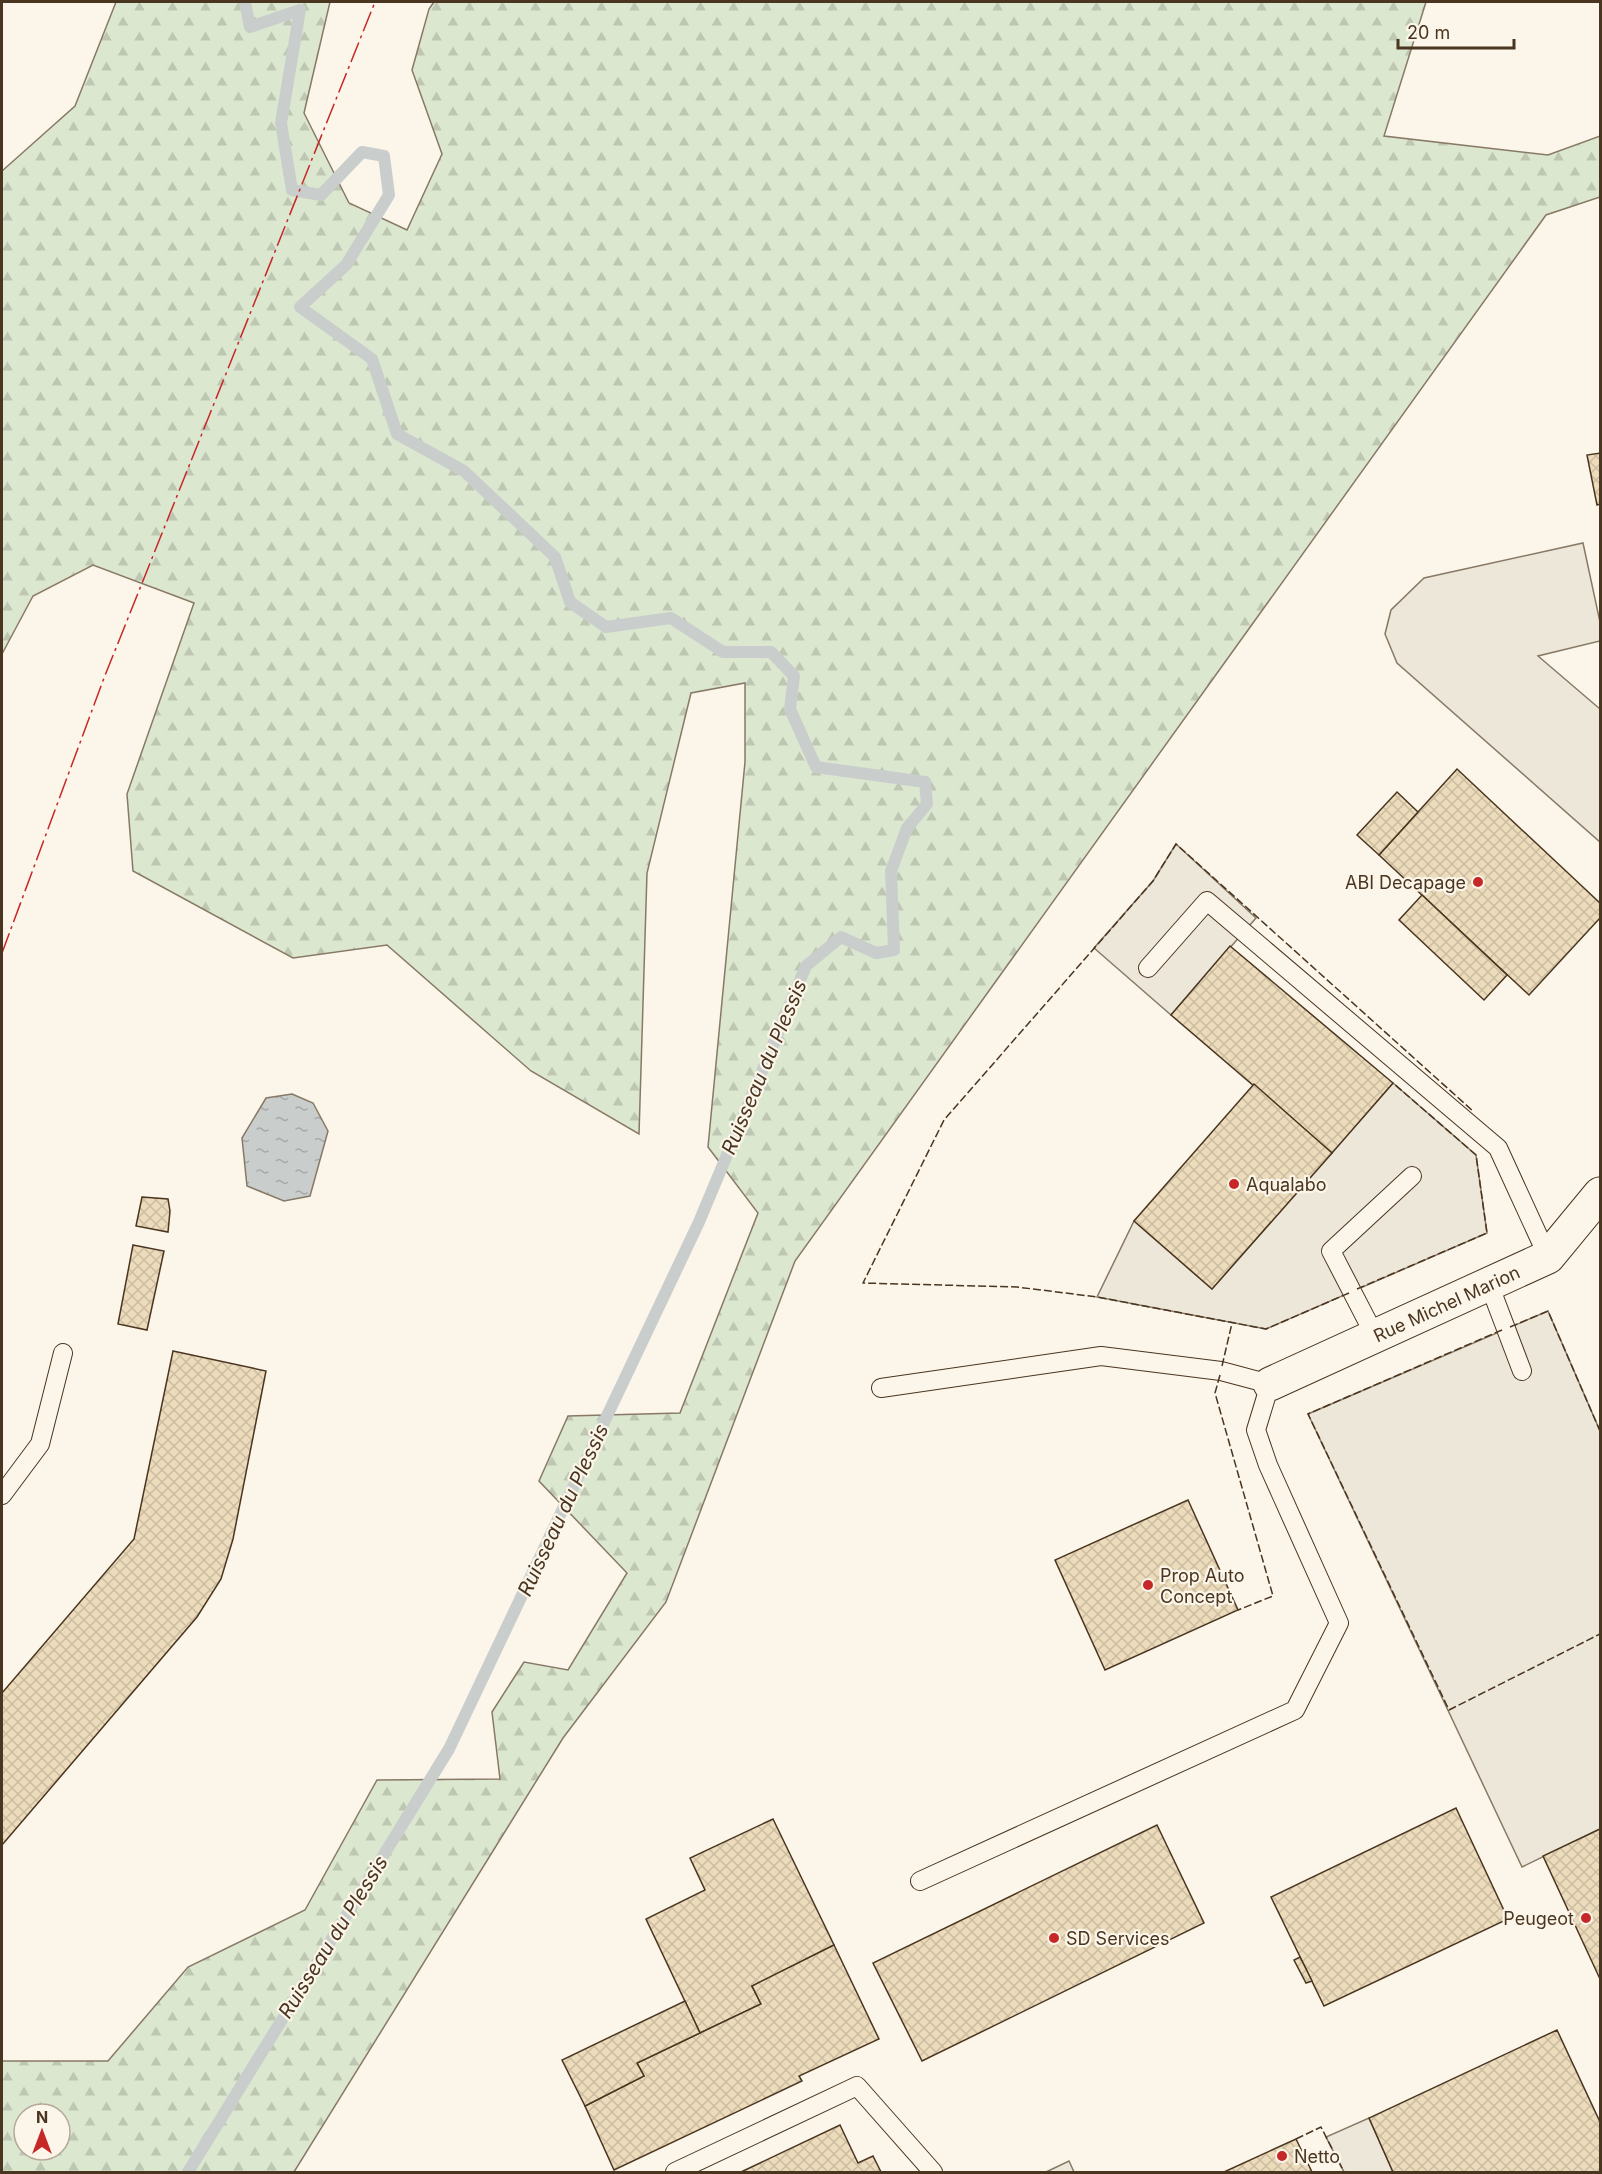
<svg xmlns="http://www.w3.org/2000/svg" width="1602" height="2174" font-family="Inter,sans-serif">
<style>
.forest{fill:url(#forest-firs);stroke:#887966;stroke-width:1.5;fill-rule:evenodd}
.parking{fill:#ede7d9;stroke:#887966;stroke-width:1.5}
.water{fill:url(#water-ripples);stroke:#887966;stroke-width:1.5}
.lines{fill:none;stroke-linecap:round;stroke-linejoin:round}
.stream{stroke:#c9cecd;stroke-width:12}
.building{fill:url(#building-cross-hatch);stroke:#4a3520;stroke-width:1.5}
.lane-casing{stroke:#4a3520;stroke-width:20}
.street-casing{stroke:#4a3520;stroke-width:35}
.lane{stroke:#fbf6e9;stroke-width:18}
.street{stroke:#fbf6e9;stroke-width:33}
.fence{stroke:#4a3520;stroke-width:1.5;stroke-dasharray:8 3;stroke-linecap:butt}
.power{stroke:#c62828;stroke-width:1.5;stroke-dasharray:21 4.5 3 4.5;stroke-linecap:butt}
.poi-dot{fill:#c62828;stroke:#fbf6e9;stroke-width:2}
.labels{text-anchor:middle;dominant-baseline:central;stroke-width:4.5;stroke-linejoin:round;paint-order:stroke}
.poi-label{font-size:18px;fill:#4a3520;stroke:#fbf6e9;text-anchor:start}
.street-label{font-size:18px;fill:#4a3520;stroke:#fbf6e9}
.water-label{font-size:20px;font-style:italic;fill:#4a3520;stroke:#fbf6e9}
</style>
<defs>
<pattern id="forest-firs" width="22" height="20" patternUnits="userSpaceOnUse" patternTransform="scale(1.5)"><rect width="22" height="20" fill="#dce7d0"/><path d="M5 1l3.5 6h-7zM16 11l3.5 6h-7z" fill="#bec7b2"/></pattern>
<pattern id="water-ripples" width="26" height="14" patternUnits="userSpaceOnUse" patternTransform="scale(1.5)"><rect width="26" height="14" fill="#c9cecd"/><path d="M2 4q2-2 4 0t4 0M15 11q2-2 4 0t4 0" fill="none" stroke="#a5a8a6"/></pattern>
<pattern id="building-cross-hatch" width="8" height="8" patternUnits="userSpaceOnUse" patternTransform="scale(1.5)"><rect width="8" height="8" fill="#ecdcbc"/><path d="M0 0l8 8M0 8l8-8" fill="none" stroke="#ccbda1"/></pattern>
</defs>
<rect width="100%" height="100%" fill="#fbf6e9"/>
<path class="forest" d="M116,2H330L304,113L349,203L407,230L442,154L412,70L429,9L434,2H1426L1384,136L1548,155L1600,136V197L1546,215L795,1261L666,1602L563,1738L294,2172H2V2061H108L188,1967L305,1910L377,1780L500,1779L492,1712L524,1662L568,1670L627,1573L539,1481L568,1416L680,1413L758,1213L708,1147L745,762V683L691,693L647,873L639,1134L531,1071L387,945L293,958L133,871L127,794L194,603L93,565L33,596L2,654V171L75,106ZM24,2114H60V2150H24Z"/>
<g class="parking">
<polygon points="1583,543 1600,622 1600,641 1538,656 1600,709 1600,842 1397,663 1385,634 1391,610 1424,578"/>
<polygon points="1176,844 1256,918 1171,1015 1094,948 1153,881"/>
<polygon points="1393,1083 1476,1155 1487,1233 1266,1329 1097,1297 1134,1221 1212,1289"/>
<polygon points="1548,1311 1600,1431 1600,1829 1522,1867 1308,1414"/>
<polygon points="1369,2118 1393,2172 1344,2172 1326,2137"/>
<polygon points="1069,2161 1074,2172 1046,2172"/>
</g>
<polygon class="water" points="292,1094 313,1103 328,1131 310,1196 284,1201 247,1186 242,1138 266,1098"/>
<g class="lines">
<polyline class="stream" points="188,2172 449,1749 699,1222 806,966 841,937 876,953 894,950 891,871 907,828 927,804 925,782 816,767 790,709 794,676 771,652 723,652 671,618 606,627 570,602 555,557 464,471 397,434 372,359 300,307 346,265 389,195 384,156 362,152 321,195 292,190 281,123 300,10 250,27 245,2"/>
</g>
<g class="building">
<polygon points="1600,453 1600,504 1597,505 1587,455"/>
<polygon points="1457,769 1600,903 1600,918 1529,995 1379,855"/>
<polygon points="1397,792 1418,812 1379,855 1357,835"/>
<polygon points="1422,895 1507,975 1484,1000 1399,920"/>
<polygon points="1230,946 1393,1083 1332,1153 1171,1015"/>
<polygon points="1254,1084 1332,1153 1212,1289 1134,1221"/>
<polygon points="142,1197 168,1199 170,1211 168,1232 136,1226"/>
<polygon points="133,1245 164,1251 147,1330 118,1324"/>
<polygon points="173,1351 266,1371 233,1539 221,1579 197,1617 2,1845 2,1693 134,1539"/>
<polygon points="1188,1500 1238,1610 1105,1670 1055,1560"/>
<polygon points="1456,1808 1508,1919 1324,2006 1271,1897"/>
<polygon points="773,1819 834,1945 752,1986 761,2004 700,2033 646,1919 705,1890 690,1858"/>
<polygon points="1157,1825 1204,1923 922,2061 873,1963"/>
<polygon points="1600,1829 1600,1979 1543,1856"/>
<polygon points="834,1945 879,2039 799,2076 802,2081 614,2170 585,2106 644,2076 637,2063 761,2004 752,1986"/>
<polygon points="1300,1957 1312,1981 1306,1983 1294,1960"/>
<polygon points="685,2001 700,2033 637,2063 644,2076 585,2106 562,2060"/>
<polygon points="1557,2030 1600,2122 1600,2172 1393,2172 1369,2118"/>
<polygon points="840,2125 858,2163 873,2156 881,2172 741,2172"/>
<polygon points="1296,2139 1312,2172 1224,2172"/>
</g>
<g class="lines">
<g class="lane-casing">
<g id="lane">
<polyline points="1148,968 1207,901 1498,1148 1548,1257"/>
<polyline points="1489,1284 1522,1371"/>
<polyline points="1375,1336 1331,1251 1412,1176"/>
<polyline points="881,1388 1101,1356 1221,1371 1270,1384 1256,1430 1268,1465 1339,1623 1295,1710 920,1881"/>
<polyline points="2,1495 40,1444 63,1353"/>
<polyline points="675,2172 857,2086 933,2172"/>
</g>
</g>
<g class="street-casing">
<g id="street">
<path id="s1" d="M1270,1384L1548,1257L1600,1194"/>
</g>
</g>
<use href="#lane" class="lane"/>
<use href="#street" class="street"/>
<g class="fence">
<polyline points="1357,1289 1487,1233 1476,1155 1393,1083"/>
<polyline points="1349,1293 1266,1329 1097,1297 1017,1287 863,1283 944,1120 1153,881 1176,844 1474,1112"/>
<polyline points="1510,1327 1548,1311 1600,1431"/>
<polyline points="1502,1330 1308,1414 1449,1710 1600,1634"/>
<polyline points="1222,1366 1232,1323"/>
<polyline points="1220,1375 1215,1393 1273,1596 1238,1610"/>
<polyline points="1296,2139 1321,2127 1344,2172"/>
</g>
<polyline class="power" points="2,953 104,678 375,2"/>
</g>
<g class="poi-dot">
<circle cx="1478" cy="882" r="6"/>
<circle cx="1234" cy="1184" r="6"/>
<circle cx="1148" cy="1585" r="6"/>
<circle cx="1586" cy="1918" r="6"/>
<circle cx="1054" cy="1938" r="6"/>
<circle cx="1282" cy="2156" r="6"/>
</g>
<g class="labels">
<g class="poi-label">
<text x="1466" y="882" text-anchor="end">ABI Decapage</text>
<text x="1246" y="1184">Aqualabo</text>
<text x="1160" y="1575">Prop Auto<tspan x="1160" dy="21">Concept</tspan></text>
<text x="1574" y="1918" text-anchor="end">Peugeot</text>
<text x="1066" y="1938">SD Services</text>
<text x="1294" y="2156">Netto</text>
</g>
<g class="street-label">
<text stroke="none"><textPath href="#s1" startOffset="194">Rue Michel Marion</textPath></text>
</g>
<g class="water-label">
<text transform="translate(764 1067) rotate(-67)">Ruisseau du Plessis</text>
<text transform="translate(563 1510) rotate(-65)">Ruisseau du Plessis</text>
<text transform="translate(333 1937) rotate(-58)">Ruisseau du Plessis</text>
</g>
</g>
<rect width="1602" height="2174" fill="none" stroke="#4a3520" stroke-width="6"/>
<g transform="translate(42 2132)"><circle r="28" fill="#fbf6e9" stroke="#b4a999" stroke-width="1.5"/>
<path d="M0-4.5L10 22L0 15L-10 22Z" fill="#c62828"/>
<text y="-9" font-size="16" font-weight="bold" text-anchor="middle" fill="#4a3520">N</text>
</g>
<path d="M1398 39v9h116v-9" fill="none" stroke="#4a3520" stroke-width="3"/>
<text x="1407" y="39" font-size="18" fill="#4a3520" stroke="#fbf6e9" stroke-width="4.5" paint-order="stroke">20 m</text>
</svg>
